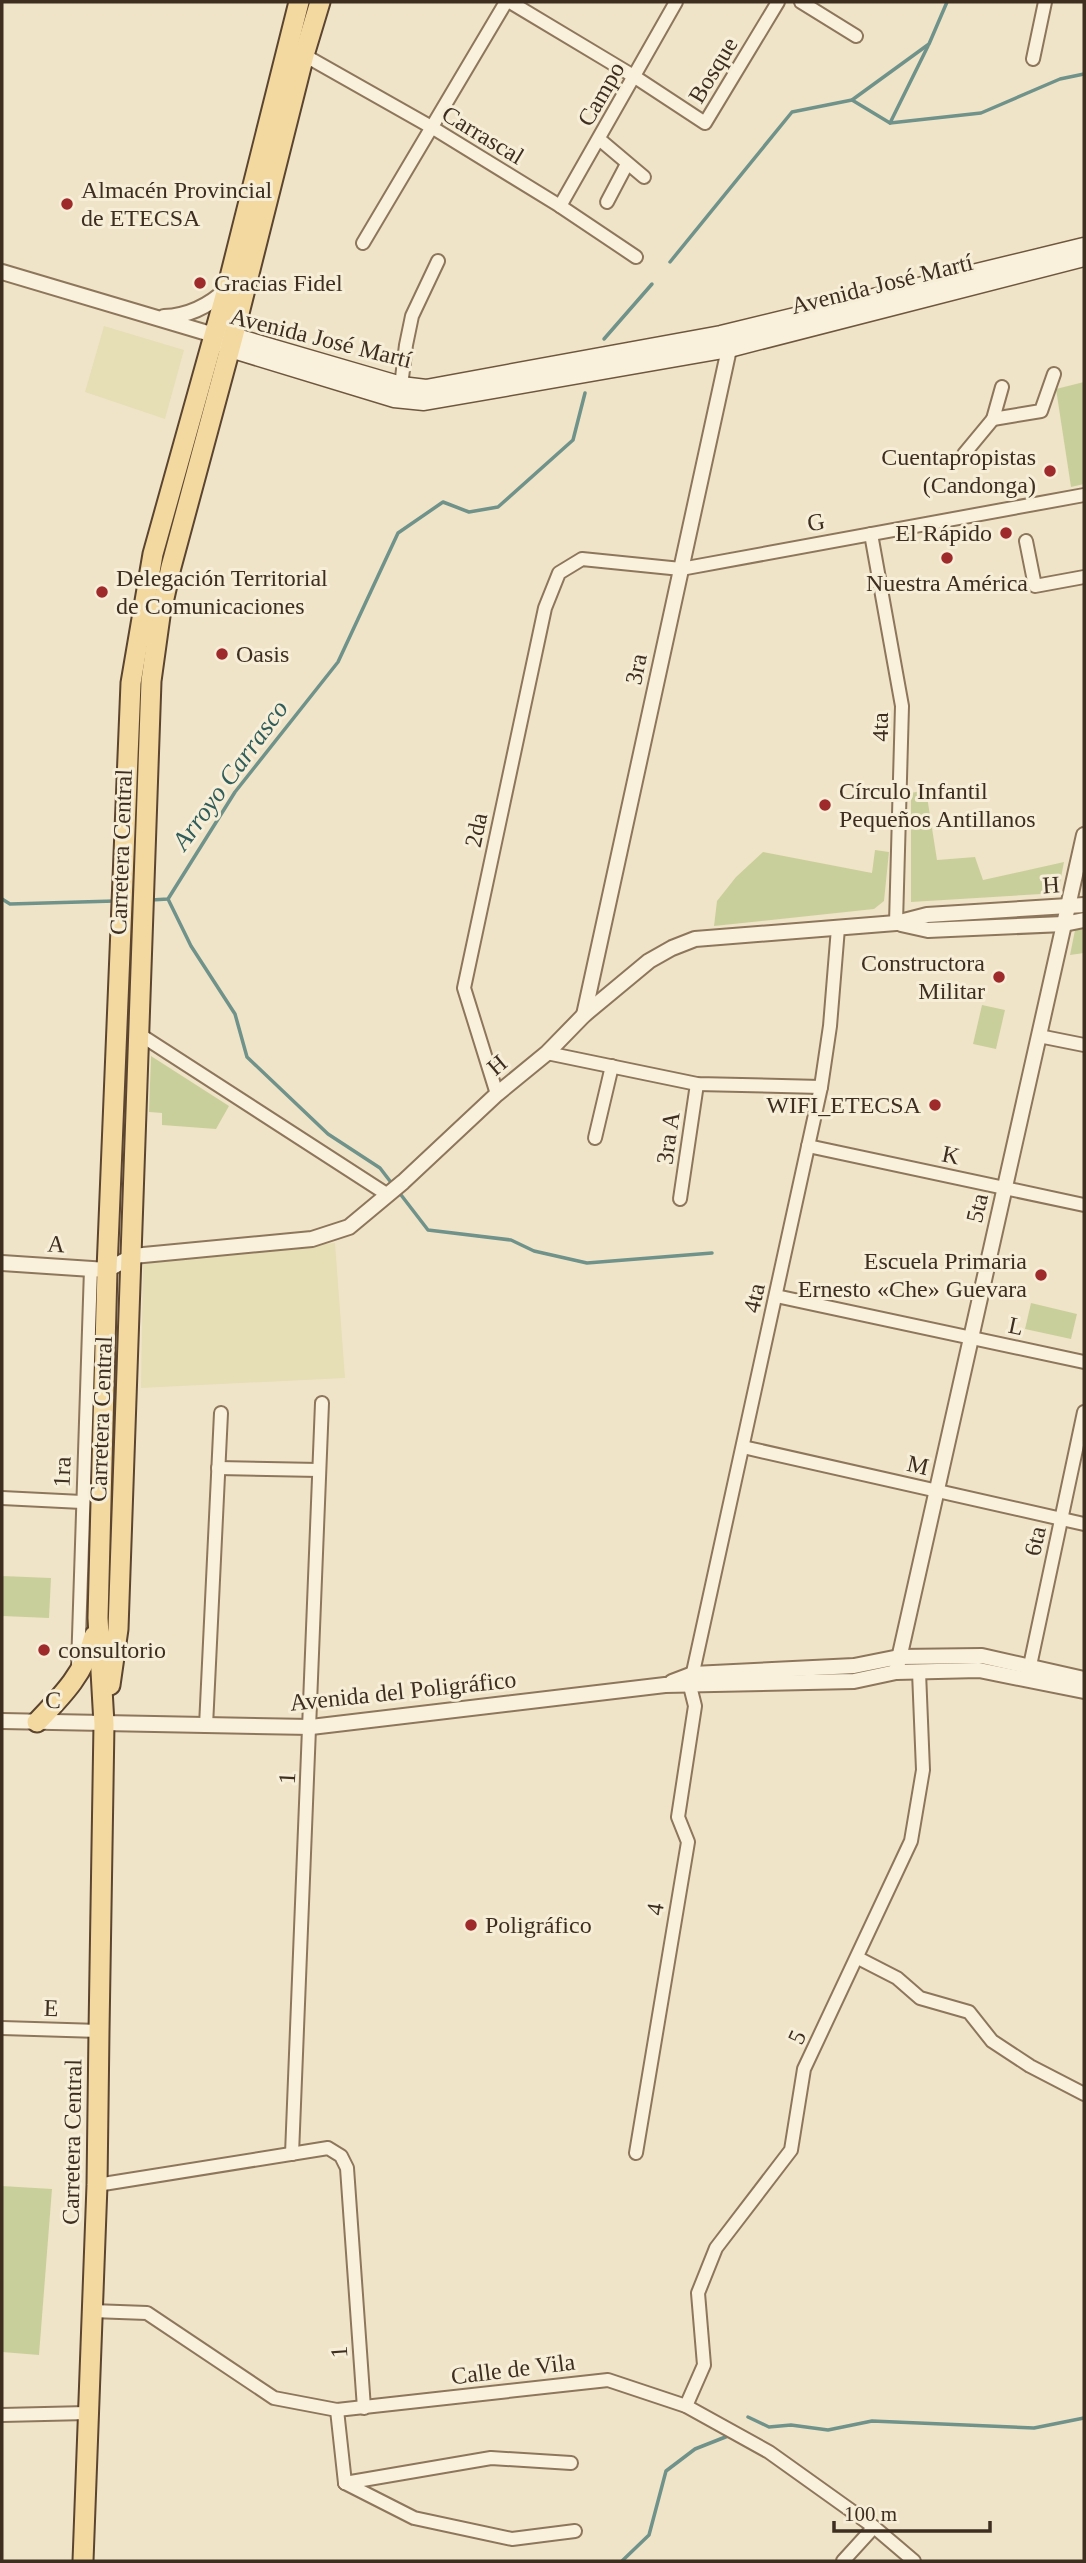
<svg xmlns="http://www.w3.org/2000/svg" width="1086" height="2563" font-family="'Times New Roman',serif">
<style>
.farmland{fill:#e6deb5}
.green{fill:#c9cf9b}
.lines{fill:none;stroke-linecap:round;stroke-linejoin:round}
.stream{stroke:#6f938a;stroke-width:3.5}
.minor-casing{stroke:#8d765c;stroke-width:16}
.tertiary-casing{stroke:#8d765c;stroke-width:18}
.secondary-casing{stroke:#6f573f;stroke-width:21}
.primary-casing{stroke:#5b4430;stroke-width:23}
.minor{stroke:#faf1dc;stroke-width:12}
.tertiary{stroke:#faf1dc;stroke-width:14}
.secondary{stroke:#faf1dc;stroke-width:18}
.primary{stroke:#f3d9a0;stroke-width:19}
.poi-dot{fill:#9e2a2b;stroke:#f7eed8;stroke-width:2.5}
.labels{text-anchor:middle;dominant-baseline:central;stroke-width:6;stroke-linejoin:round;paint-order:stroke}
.street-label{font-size:24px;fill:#3d2e20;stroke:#f7eed8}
.poi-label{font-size:24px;fill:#3d2e20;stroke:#f7eed8;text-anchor:start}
.water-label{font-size:26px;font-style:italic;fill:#2f5d5a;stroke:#f7eed8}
</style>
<rect width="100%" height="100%" fill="#f0e4c8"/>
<g class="farmland">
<polygon points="104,326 184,350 165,419 85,392"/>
<polygon points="335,1243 345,1378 141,1388 143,1262"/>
</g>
<g class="green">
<polygon points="1084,382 1084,484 1071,487 1056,389"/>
<polygon points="926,790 937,860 975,857 983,880 1064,862 1058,893 911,902 911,793"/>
<polygon points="875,850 889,852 884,901 874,909 714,926 717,901 736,877 763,852 872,873"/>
<polygon points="1084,929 1084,953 1070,955 1075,930"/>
<polygon points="982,1005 1005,1010 996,1049 973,1044"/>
<polygon points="151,1056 229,1106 216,1129 162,1125 162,1113 149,1112"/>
<polygon points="1031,1303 1077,1314 1071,1339 1025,1329"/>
<polygon points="2,1576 51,1578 49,1618 2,1616"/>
<polygon points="2,2186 52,2189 39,2355 2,2352"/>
</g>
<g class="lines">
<g class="stream">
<polyline points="852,100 890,123 981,113 1060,79 1084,74"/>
<polyline points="890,123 928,46"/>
<polyline points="670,262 792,112 852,100 929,44 947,2"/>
<polyline points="604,339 652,284"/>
<polyline points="2,899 10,904 115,901"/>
<polyline points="168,899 191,946 235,1014 247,1057 328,1134 380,1168 393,1185"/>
<polyline points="151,900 168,899 235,792 338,662 398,533 443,502 469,512 498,507 573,440 585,393"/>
<polyline points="398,1191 428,1230 511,1240 534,1251 587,1263 712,1253"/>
<polyline points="748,2417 769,2427 791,2425 828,2430 872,2421 1034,2428 1084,2418"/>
<polyline points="622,2561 649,2535 666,2471 695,2449 728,2436"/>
</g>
<g class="minor-casing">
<g id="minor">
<polyline points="510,2 635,77 705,123 778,2"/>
<polyline points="801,2 856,36"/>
<polyline points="304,55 433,128 560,206 636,257"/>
<polyline points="1033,59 1045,2"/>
<polyline points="599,139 644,177"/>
<polyline points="607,202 627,164"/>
<polyline points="560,206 676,2"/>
<polyline points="363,243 506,2"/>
<polyline points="401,386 406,345 412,316 438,261"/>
<polyline points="1002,387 993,419 1041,411 1054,374"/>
<polyline points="964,454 993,419"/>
<polyline points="871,534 902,706 896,923"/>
<polyline points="1026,541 1035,586 1084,577"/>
<polyline points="139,1034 388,1195"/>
<polyline points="1039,1036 1084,1045"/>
<polyline points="547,1053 697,1084 821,1087"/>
<polyline points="497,1094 464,988 545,608 559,573 582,559 681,569 1084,495"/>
<polyline points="595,1138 612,1066"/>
<polyline points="808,1146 1084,1205"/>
<polyline points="680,1199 697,1084"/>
<polyline points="776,1296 1084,1362"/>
<polyline points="743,1447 1084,1524"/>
<polyline points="218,1468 319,1470"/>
<polyline points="2,1498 82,1502"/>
<polyline points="78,1667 91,1269"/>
<polyline points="1028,1675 1084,1412"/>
<polyline points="206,1726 221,1413"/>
<polyline points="858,1958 897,1978 920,1998 969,2012 992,2041 1030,2066 1084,2094"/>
<polyline points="2,2028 99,2031"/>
<polyline points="636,2153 688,1842 678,1817 695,1706 690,1686 821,1087 830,1026 838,928"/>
<polyline points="292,2154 322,1403"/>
<polyline points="97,2185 328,2148 341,2156 347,2168 364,2408"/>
<polyline points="92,2311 147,2313 274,2398 337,2410 608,2380 686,2406 769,2452 874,2527 914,2561"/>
<polyline points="686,2406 704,2365 698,2293 716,2248 791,2150 804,2069 911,1841 923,1770 919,1672"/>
<polyline points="337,2410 345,2483"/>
<polyline points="2,2415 87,2413"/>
<polyline points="345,2483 414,2518 512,2539 575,2531"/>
<polyline points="345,2483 491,2458 571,2463"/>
<polyline points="843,2561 874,2527"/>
</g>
</g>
<g class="tertiary-casing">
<g id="tertiary">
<polyline points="2,272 214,335"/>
<path d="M164,317C189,316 209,306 227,289"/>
<polyline points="901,924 928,930 1064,924 1084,920"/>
<polyline points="584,1015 731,340"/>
<polyline points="2,1263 107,1270 133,1256 312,1239 349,1227 403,1182 497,1094 547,1053 584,1015 649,961 672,948 695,939 896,923 927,915 1084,905"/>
<polyline points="896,1672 1084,835"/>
<polyline points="672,1682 693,1674 854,1666 899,1657 982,1656 1084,1679"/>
<polyline points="2,1721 311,1727 665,1685 854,1681 896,1672 979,1670 1084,1691"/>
</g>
</g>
<g class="secondary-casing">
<polyline id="secondary" points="1084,247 721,335 426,389 401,386 233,337 214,335 230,348 394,398 424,401 729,348 1084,257"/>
</g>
<g class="primary-casing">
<g id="primary">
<polyline points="110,1685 118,1629 151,681 160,616 171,567 233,337 304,55 320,2"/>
<path d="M37,1722C62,1696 85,1673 94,1636"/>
<polyline points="83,2561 97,2185 99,2031 104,1724 98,1618 107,1270 131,683 153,554 227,289 299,2"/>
</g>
</g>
<use href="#minor" class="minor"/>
<use href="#tertiary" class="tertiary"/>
<use href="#secondary" class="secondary"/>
<use href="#primary" class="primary"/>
</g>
<g class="poi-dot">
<circle cx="67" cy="204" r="7"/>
<circle cx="200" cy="283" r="7"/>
<circle cx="1050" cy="471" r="7"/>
<circle cx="1006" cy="533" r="7"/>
<circle cx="947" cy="558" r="7"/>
<circle cx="102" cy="592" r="7"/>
<circle cx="222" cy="654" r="7"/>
<circle cx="825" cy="805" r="7"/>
<circle cx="999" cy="977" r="7"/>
<circle cx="935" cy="1105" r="7"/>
<circle cx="1041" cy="1275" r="7"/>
<circle cx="44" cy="1650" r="7"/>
<circle cx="471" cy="1925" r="7"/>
</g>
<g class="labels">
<g class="street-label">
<text transform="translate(713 70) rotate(-59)">Bosque</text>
<text transform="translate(601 94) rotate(-60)">Campo</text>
<text transform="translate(483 135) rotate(31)">Carrascal</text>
<text transform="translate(882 284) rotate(-14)">Avenida José Martí</text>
<text transform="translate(321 338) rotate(14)">Avenida José Martí</text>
<text transform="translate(816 522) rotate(-10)">G</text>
<text transform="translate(636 669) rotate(-78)">3ra</text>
<text transform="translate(880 727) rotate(-90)">4ta</text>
<text transform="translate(476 830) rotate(-78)">2da</text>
<text transform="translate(121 852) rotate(-88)">Carretera Central</text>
<text transform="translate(1051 885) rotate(-4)">H</text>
<text transform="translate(497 1065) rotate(-40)">H</text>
<text transform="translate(668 1138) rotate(-82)">3ra A</text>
<text transform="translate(951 1155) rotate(12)">K</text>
<text transform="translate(977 1208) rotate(-77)">5ta</text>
<text transform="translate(56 1244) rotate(3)">A</text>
<text transform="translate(754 1298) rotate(-78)">4ta</text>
<text transform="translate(1016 1326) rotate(12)">L</text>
<text transform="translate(101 1419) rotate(-88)">Carretera Central</text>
<text transform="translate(918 1465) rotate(13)">M</text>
<text transform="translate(62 1472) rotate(-88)">1ra</text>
<text transform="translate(1035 1541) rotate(-78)">6ta</text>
<text transform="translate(403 1691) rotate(-6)">Avenida del Poligráfico</text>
<text transform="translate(53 1700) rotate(2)">C</text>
<text transform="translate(287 1778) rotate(-87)">1</text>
<text transform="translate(655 1909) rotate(-81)">4</text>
<text transform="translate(51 2008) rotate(2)">E</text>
<text transform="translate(797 2037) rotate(-64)">5</text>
<text transform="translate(72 2142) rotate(-89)">Carretera Central</text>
<text transform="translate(339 2352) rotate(-94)">1</text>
<text transform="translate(513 2369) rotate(-7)">Calle de Vila</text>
</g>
<g class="poi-label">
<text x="81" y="190">Almacén Provincial<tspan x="81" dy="28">de ETECSA</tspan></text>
<text x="214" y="283">Gracias Fidel</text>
<text x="1036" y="457" text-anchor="end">Cuentapropistas<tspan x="1036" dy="28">(Candonga)</tspan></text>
<text x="992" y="533" text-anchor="end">El Rápido</text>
<text x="116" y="578">Delegación Territorial<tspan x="116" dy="28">de Comunicaciones</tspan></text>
<text x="947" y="583" text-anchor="middle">Nuestra América</text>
<text x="236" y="654">Oasis</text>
<text x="839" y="791">Círculo Infantil<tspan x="839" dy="28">Pequeños Antillanos</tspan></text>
<text x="985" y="963" text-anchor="end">Constructora<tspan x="985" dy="28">Militar</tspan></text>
<text x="921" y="1105" text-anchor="end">WIFI_ETECSA</text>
<text x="1027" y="1261" text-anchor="end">Escuela Primaria<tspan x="1027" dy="28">Ernesto «Che» Guevara</tspan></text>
<text x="58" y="1650">consultorio</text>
<text x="485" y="1925">Poligráfico</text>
</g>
<g class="water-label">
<text transform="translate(230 775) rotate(-54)">Arroyo Carrasco</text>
</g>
</g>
<rect width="1086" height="2563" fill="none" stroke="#3d2e20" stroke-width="7"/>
<path d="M834 2521v10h156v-10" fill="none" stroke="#3d2e20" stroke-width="3.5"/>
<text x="844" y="2521" font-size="21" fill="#3d2e20" stroke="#f7eed8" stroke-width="5" paint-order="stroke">100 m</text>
</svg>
